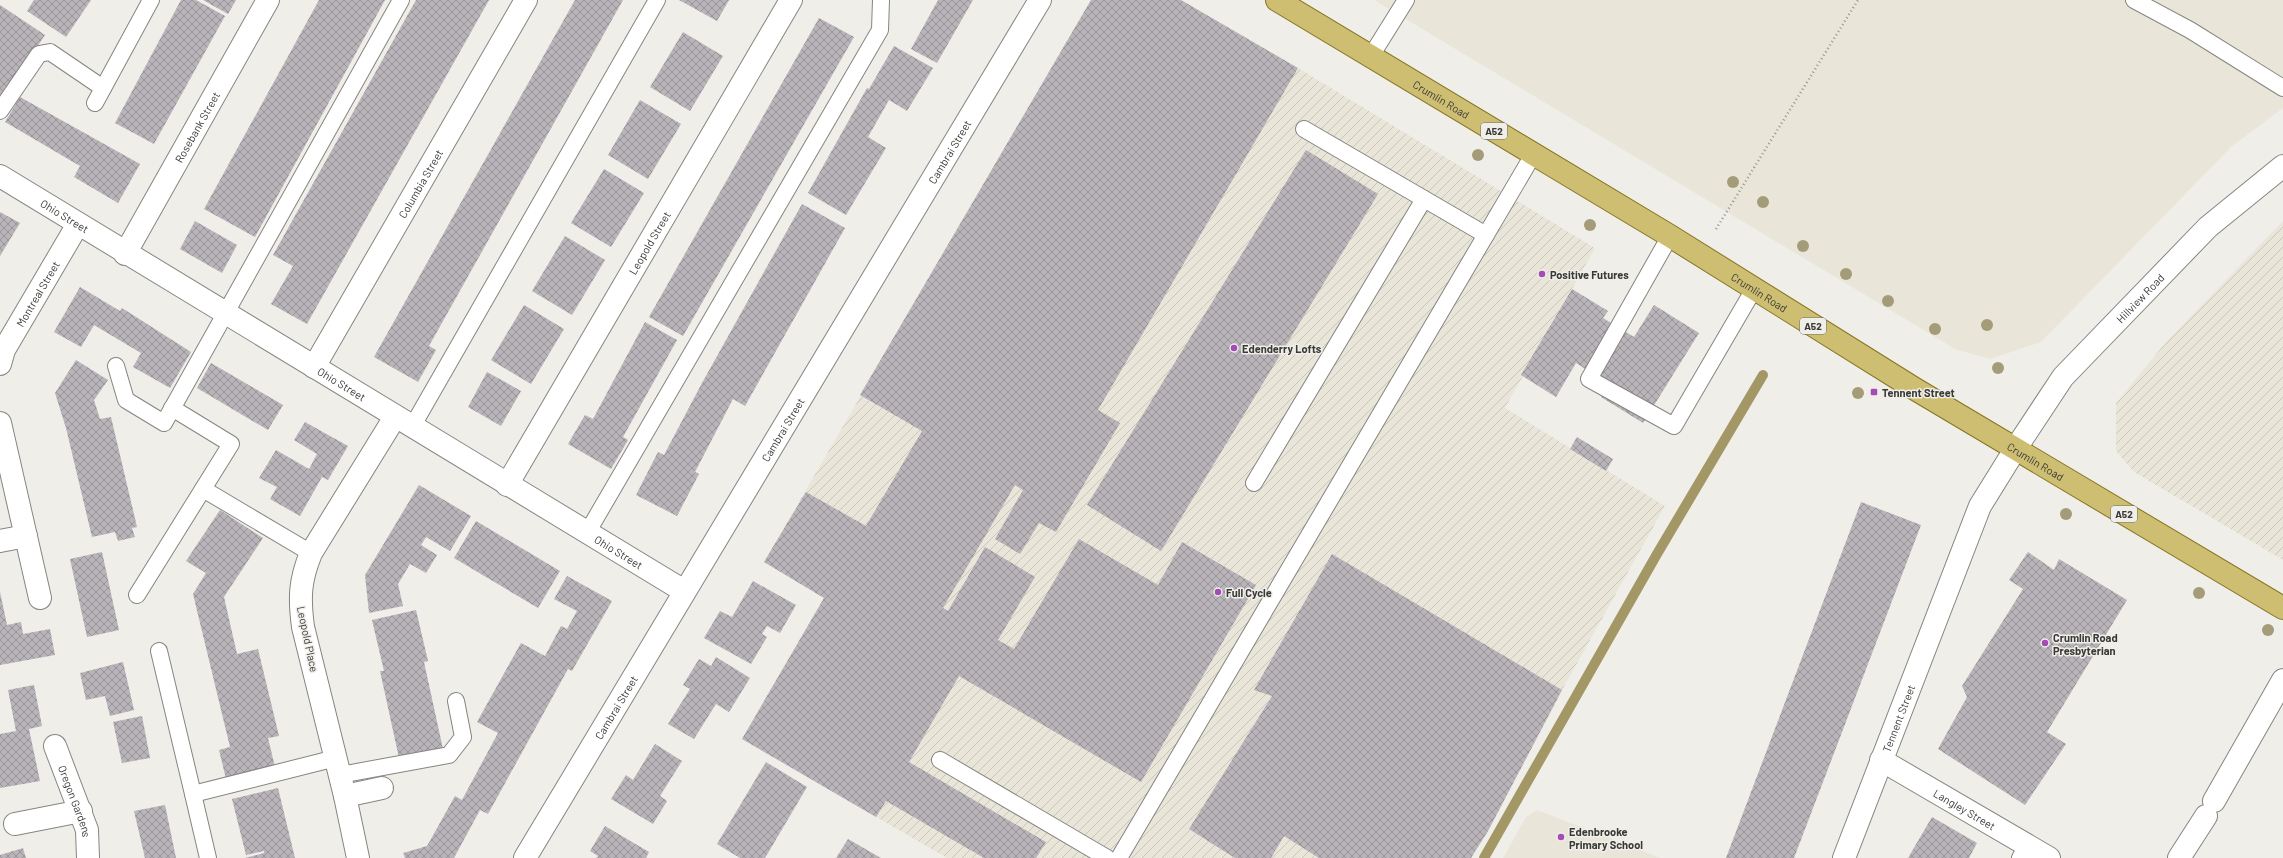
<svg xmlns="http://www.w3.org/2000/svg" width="2283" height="858" font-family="Barlow,sans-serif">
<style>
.built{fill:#e9e6d9}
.industrial{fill:url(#industrial-furrows)}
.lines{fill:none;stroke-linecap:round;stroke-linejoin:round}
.stream{stroke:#a49766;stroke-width:10}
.building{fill:url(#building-cross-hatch)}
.service-casing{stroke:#868580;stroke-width:18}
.minor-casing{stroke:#868580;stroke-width:24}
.tertiary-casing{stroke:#868580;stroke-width:24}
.primary-casing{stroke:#857420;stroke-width:24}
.path{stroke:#959491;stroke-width:2.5;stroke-dasharray:1 3;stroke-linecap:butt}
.service{stroke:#fff;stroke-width:16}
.minor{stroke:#fff;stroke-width:22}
.tertiary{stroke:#fff;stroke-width:22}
.primary{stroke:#cebe71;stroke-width:22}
.tree{fill:#a49b79}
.poi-dot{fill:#a54bb6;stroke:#f0eee9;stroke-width:1.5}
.labels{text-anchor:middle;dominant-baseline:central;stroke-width:3;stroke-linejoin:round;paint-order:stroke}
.shield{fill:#f0eee9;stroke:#706f6c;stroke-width:1}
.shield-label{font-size:10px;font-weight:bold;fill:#393937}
.street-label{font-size:11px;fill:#393937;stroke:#f0eee9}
.poi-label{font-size:11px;font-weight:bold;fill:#393937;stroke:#f0eee9;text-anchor:start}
</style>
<defs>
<pattern id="industrial-furrows" width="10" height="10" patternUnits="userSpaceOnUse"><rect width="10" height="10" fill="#e9e6d9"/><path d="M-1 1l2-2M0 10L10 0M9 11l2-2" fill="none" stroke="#c9c6bb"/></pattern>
<pattern id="building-cross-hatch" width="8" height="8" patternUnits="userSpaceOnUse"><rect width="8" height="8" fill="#b8b4b9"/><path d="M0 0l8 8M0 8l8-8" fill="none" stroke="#979397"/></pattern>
</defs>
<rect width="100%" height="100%" fill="#f0eee9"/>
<g class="built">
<polygon points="1374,0 2283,0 2283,108 2231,147 2041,342 1990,359 1955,349"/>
<polygon points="1537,810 1661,858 1503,858 1526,817"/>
</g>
<g class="industrial">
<polygon points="1091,0 1181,0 1298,68 1595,248 1505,408 1665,506 1562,690 1488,831 1471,858 947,858 742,739 824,598 764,562"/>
<polygon points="2283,221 2283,560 2134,472 2116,451 2116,403 2167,341"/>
</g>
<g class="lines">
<polyline class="stream" points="1484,858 1657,554 1763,375"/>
</g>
<g class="building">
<polygon points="34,0 91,0 66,37 27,11"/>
<polygon points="181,0 196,0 225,16 154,144 115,123"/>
<polygon points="203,0 236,0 228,14"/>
<polygon points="319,0 385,0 255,237 204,209"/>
<polygon points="416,0 489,0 307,324 271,304 293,266 273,255"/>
<polygon points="575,0 623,0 429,346 436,350 418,382 374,357"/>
<polygon points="679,0 729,0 717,21"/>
<polygon points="938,0 973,0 937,63 911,49"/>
<polygon points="1091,0 1181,0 1298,68 1098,410 1120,423 1056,532 1039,523 1020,554 995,539 1023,490 1015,485 943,608 948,611 985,547 1035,577 998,640 1014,649 1079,539 1158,585 1182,542 1256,585 1141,782 959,676 909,762 1046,842 1036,858 984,858 886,801 876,817 742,739 824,598 764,562 806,492 866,526 922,431 860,395"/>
<polygon points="0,5 45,35 0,103"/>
<polygon points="819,18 854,37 683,336 649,317"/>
<polygon points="683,32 723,56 690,111 650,87"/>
<polygon points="894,46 933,68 907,111 889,100 868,137 886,148 846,215 808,193 867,88 869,89"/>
<polygon points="20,97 140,164 118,203 74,177 80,166 5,122"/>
<polygon points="640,100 681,124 648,179 608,155"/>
<polygon points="1306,150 1378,194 1161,551 1087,505"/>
<polygon points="604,169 644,193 611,247 571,223"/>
<polygon points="802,204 845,228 745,406 733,399 695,472 699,474 677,516 636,495 658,452 664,455 702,383"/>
<polygon points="0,212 20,223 0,256"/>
<polygon points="195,221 237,245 222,273 180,249"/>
<polygon points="565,236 605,260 572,315 532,291"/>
<polygon points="80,287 120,311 122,308 191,352 170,388 133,367 141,353 94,325 81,347 54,332"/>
<polygon points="1572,289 1608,311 1603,318 1634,337 1654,305 1699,333 1643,423 1601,397 1609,384 1576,363 1556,397 1521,375"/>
<polygon points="524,305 564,329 531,384 491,360"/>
<polygon points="645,322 677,340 623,437 628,440 611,469 568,444 585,415 593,419"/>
<polygon points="76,360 108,380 94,400 100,419 111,417 137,527 132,528 135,537 118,541 115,532 92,537 66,428 55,393"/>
<polygon points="211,363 283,405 268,430 197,388"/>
<polygon points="487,372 521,391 501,426 468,407"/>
<polygon points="305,422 348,446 328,480 322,477 300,516 270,499 277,487 259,478 276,450 309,469 317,454 294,440"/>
<polygon points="1577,437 1613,459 1606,471 1570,449"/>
<polygon points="419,485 471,516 450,551 426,537 421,545 437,555 426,573 410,564 398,584 403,606 369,613 365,575"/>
<polygon points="1861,502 1921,525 1794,858 1726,858"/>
<polygon points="220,510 263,538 224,597 237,654 258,649 279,736 268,738 275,767 226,779 219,750 230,747 193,594 206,573 186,561"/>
<polygon points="476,521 560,571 538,608 454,558"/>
<polygon points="102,552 119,630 87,637 70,559"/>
<polygon points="2028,552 2054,570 2059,559 2127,600 2047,732 2066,744 2025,805 1938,749 1967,697 1962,686 2023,589 2009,580"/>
<polygon points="1332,554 1562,690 1488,831 1471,858 1319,858 1284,836 1271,858 1235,858 1189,829 1272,696 1254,690"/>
<polygon points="567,576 612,601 572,671 568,669 488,814 480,810 454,858 405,858 403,853 427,846 455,796 462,800 498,733 477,722 521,643 545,656 561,626 567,629 577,611 554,599"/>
<polygon points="753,581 796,605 780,633 767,626 762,634 767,637 751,664 704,638 720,611 732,617"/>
<polygon points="0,592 7,625 21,622 23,634 50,629 55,655 0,665"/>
<polygon points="416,610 428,661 424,662 443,749 399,758 380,671 384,671 372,620"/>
<polygon points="716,657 750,678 729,712 716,704 694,739 668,724 690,689 683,685 699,659 711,666"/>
<polygon points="123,662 134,710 110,716 105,696 86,700 80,673"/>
<polygon points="34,685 42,726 29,729 40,781 0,788 0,734 16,731 8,690"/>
<polygon points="142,716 150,758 122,763 113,722"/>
<polygon points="655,744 682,761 660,796 667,801 653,824 611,799 626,775 633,780"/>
<polygon points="766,762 807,787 765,858 740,858 717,844"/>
<polygon points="278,788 295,858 245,858 264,853 264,851 246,855 232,799"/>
<polygon points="165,805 176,858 145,858 134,811"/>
<polygon points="1932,817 1977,843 1969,858 1908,858"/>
<polygon points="605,826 649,852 646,858 596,858 598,856 590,851"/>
<polygon points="848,839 881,858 836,858"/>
<polygon points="23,848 26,858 0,858 0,855"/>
</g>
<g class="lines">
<g class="service-casing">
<g id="service">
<polyline points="2134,0 2190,30 2283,88"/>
<polyline points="1371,56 1406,0"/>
<polyline points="95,103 151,0"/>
<polyline points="0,111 39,54 50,52 103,88"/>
<polyline points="1304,129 1486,235"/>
<polyline points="1670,236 1589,379 1674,426 1754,289"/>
<polyline points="116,366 126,400 164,423 401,0"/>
<polyline points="412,427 657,0"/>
<polyline points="1254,483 1424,199"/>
<polyline points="203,489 311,553"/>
<polyline points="587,533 880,30 881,0"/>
<polyline points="137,595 231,444 172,408"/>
<polyline points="159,651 193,794 336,758"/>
<polyline points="940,760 1107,858"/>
<polyline points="340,775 449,755 463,737 456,701"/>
<polyline points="193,794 208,858"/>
<polyline points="1119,858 1533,155"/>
<polyline points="2020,858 2027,846"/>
</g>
</g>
<g class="minor-casing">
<g id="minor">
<path id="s1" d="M0,176L684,591"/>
<path id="s2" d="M125,254L268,0"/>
<path id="s3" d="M0,364L4,350L78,224"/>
<path id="s4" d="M314,367L526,0"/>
<polyline points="0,423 40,598"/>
<path id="s5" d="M507,485L791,0"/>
<polyline points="0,541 26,536"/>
<path id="s6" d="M55,746L87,830L88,858"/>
<path id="s7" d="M1881,760L2049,858"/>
<polyline points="345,796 382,788"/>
<polyline points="2214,801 2283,680"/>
<polyline points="15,824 81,811"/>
<path d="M358,858L345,796L303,627C299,597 300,580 311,553L395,417"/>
<polyline points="2179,858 2206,816"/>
</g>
</g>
<g class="tertiary-casing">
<g id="tertiary">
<path id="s8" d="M525,858L1040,0"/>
<path id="s9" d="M1844,858L1980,506L2016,448L2063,377L2208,227L2283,166"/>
</g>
</g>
<g class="primary-casing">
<g id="primary">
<path id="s10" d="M1277,0L1670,236L1915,389L2283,608"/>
</g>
</g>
<polyline class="path" points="1716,229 1858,0"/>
<use href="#service" class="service"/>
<use href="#minor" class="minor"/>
<use href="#tertiary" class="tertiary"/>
<use href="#primary" class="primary"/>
</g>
<g class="tree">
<circle cx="1478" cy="155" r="6"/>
<circle cx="1733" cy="182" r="6"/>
<circle cx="1763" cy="202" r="6"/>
<circle cx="1590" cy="225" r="6"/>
<circle cx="1803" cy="246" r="6"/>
<circle cx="1846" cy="274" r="6"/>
<circle cx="1888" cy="301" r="6"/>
<circle cx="1987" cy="325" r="6"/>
<circle cx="1935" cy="329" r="6"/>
<circle cx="1998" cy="368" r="6"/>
<circle cx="1858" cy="393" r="6"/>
<circle cx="2066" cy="514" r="6"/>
<circle cx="2199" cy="593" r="6"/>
<circle cx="2268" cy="630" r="6"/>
</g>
<g class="poi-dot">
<circle cx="1542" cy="274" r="4"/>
<circle cx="1234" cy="348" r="4"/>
<rect x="1870" y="388" width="8" height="8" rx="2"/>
<circle cx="1218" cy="592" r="4"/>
<circle cx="2045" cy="643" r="4"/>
<circle cx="1561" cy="837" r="4"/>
</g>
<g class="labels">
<g class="shield">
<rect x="1481" y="123" width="26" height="16" rx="3"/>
<rect x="1800" y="318" width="26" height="16" rx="3"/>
<rect x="2111" y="506" width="26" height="16" rx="3"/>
</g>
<g class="shield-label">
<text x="1494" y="131">A52</text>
<text x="1813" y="326">A52</text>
<text x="2124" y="514">A52</text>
</g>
<g class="street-label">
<text stroke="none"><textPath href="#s10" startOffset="192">Crumlin Road</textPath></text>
<text stroke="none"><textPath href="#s2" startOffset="146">Rosebank Street</textPath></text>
<text stroke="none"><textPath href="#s8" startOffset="824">Cambrai Street</textPath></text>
<text stroke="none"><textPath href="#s4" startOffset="212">Columbia Street</textPath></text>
<text stroke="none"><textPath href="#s1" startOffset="76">Ohio Street</textPath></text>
<text stroke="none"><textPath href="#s5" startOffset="281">Leopold Street</textPath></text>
<text stroke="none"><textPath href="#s10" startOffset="564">Crumlin Road</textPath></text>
<text stroke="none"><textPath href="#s3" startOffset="80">Montreal Street</textPath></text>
<text stroke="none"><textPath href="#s9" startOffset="641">Hillview Road</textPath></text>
<text stroke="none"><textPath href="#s1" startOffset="400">Ohio Street</textPath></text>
<text stroke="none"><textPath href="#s8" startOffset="500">Cambrai Street</textPath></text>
<text stroke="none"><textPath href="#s10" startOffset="888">Crumlin Road</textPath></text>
<text stroke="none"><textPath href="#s1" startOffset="724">Ohio Street</textPath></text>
<text transform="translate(308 639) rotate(78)">Leopold Place</text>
<text stroke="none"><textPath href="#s8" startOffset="176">Cambrai Street</textPath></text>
<text stroke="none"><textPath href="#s9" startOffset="150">Tennent Street</textPath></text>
<text stroke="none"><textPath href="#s6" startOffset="59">Oregon Gardens</textPath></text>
<text stroke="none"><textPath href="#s7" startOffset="97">Langley Street</textPath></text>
</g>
<g class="poi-label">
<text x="1550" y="274">Positive Futures</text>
<text x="1242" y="348">Edenderry Lofts</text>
<text x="1882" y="392">Tennent Street</text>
<text x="1226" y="592">Full Cycle</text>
<text x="2053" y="637">Crumlin Road<tspan x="2053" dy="13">Presbyterian</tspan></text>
<text x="1569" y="831">Edenbrooke<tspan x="1569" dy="13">Primary School</tspan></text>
</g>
</g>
</svg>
